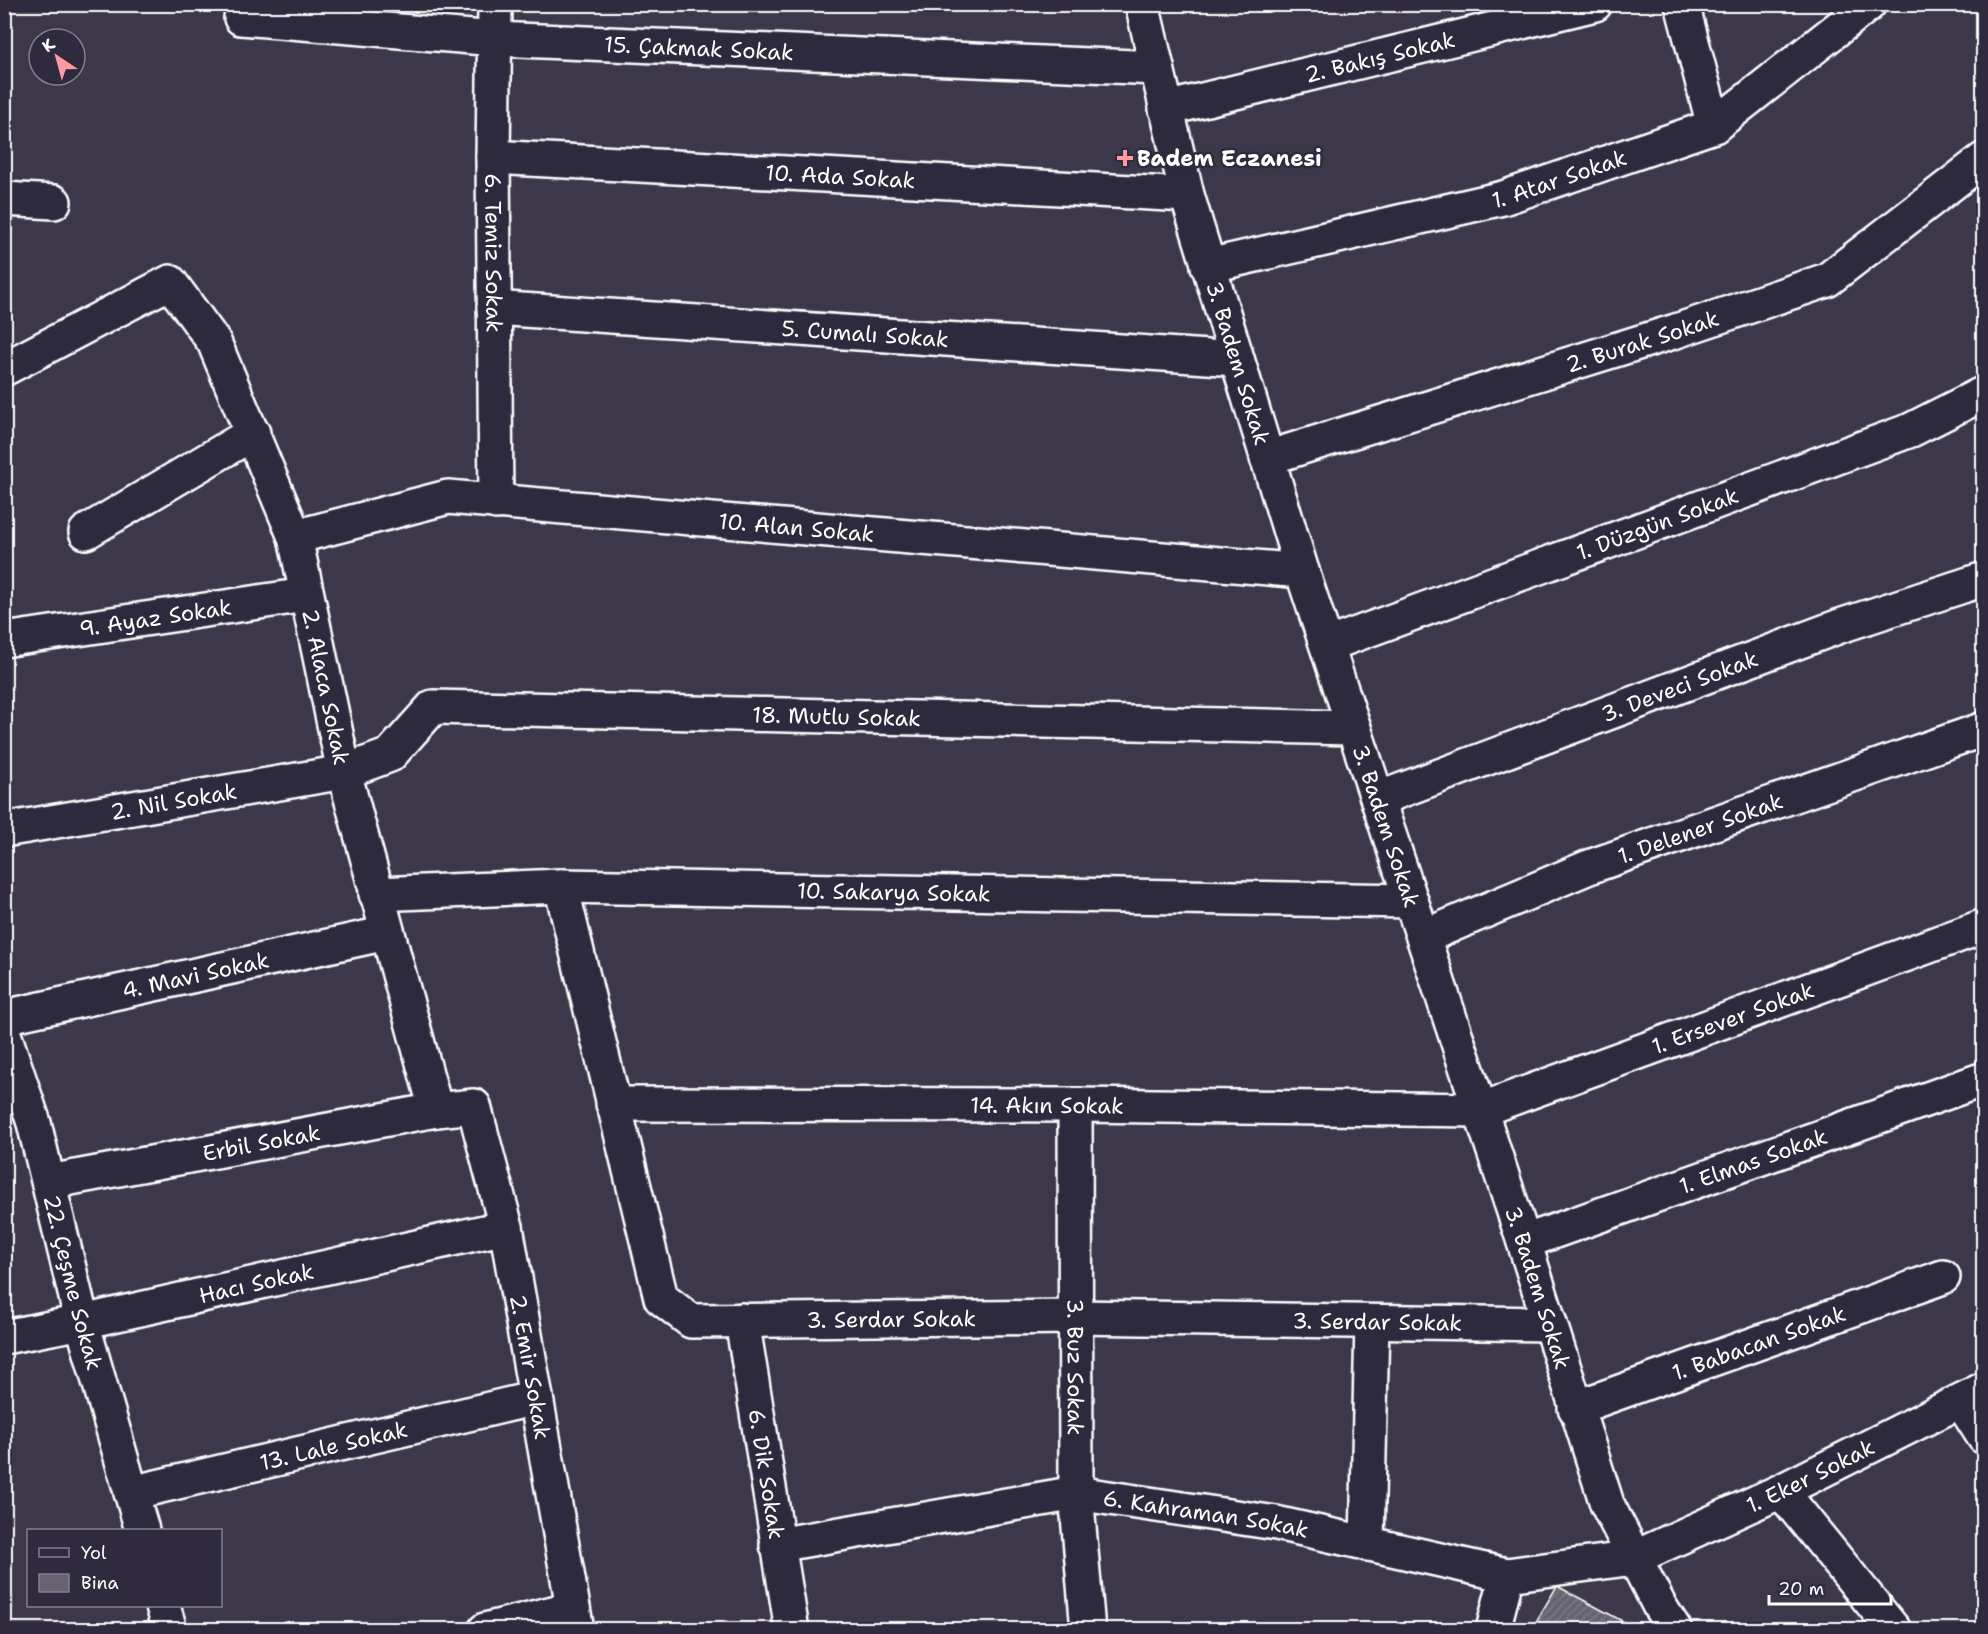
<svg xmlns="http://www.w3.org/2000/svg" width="1988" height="1634" font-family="'Shantell Sans',sans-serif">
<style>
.building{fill:url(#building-hatch);stroke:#fff;stroke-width:1.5}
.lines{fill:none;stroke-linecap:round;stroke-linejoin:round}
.street-casing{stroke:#fff;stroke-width:38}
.secondary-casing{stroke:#fff;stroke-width:38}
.street{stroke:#2f2a3d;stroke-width:33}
.secondary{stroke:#2f2a3d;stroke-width:33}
.poi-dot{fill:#ff9aa2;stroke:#2f2a3d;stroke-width:2}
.labels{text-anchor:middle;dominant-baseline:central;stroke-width:5;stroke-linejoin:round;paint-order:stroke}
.street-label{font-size:22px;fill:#fff;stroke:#2f2a3d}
.poi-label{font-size:22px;font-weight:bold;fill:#fff;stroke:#2f2a3d;text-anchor:start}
</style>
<defs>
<pattern id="building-hatch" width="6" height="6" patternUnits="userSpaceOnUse" patternTransform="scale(1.5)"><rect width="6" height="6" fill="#666270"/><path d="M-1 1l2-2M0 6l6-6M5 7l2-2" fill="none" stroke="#7d7a85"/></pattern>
</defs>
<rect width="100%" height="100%" fill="#3c3749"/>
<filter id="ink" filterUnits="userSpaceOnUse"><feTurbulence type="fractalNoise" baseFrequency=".0167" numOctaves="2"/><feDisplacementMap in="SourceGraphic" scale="12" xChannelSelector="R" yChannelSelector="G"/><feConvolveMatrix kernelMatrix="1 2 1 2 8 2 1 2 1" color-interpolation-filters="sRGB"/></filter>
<g filter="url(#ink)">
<polygon class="building" points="1557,1586 1639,1630 1531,1630"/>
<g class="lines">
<g class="street-casing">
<g id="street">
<path id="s1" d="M495,4L493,157L496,502"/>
<polyline points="1682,4 1714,126"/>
<path id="s2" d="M241,18L496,39L1157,68"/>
<path id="s3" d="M1166,109L1595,4"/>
<path id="s4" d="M493,157L1187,195"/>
<polyline points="4,199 54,202"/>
<path id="s5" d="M1208,266L1503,198L1714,126L1869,4"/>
<path id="s6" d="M494,308L1237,359"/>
<path id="s7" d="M4,369L170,282L214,342L295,537L344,772L436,1110"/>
<path id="s8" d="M1267,458L1676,331L1827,280L1984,159"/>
<polyline points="86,532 253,433"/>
<path id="s9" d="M295,537L448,497L1302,571"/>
<path id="s10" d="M4,640L306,595"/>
<path id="s11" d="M1327,645L1911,430L1984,393"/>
<path id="s12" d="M1378,799L1840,626L1984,579"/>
<path id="s13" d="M4,830L344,772L390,755L433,707L1354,728"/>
<path id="s14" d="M561,886L661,1298L691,1321L1074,1317L1550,1324"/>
<path id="s15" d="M376,894L561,886L1411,901"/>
<path id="s16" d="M1423,937L1589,867L1984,729"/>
<path id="s17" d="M4,1017L387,933"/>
<path id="s18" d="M4,1034L34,1123L82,1322L142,1530"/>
<path id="s19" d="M613,1104L1075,1105L1480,1110L1984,926"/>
<path id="s20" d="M1075,1105L1076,1493L1088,1630"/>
<path id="s21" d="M49,1182L436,1110L474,1106L506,1227L577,1630"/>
<path id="s22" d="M1524,1242L1984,1079"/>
<path id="s23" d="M742,1320L792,1630"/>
<path id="s24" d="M4,1337L82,1322L506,1227"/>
<polyline points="1961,1401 1984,1437"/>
<path id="s25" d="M1575,1408L1943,1277"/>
<polyline points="1781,1491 1894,1630"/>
<path id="s26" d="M131,1493L536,1398"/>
<polyline points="1367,1544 1372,1322"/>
<path id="s27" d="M777,1545L1076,1493L1276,1523L1507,1575L1634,1558L1781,1491L1984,1389"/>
<polyline points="163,1606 170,1630"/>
<polyline points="485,1630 573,1608"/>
<polyline points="1493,1630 1507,1575"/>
</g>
</g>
<g class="secondary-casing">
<g id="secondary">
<path id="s28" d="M1142,4L1187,195L1302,571L1524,1242L1607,1504L1660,1607L1675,1630"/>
</g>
</g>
<use href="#street" class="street"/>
<use href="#secondary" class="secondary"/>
</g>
</g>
<path class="poi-dot" d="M1122 149h6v6h6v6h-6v6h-6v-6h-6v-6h6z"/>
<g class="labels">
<g class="street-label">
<text stroke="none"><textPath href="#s2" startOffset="459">15. Çakmak Sokak</textPath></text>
<text stroke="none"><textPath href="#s3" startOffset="220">2. Bakış Sokak</textPath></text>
<text stroke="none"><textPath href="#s4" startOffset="348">10. Ada Sokak</textPath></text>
<text stroke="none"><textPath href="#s5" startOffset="362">1. Atar Sokak</textPath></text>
<text stroke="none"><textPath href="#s1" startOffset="249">6. Temiz Sokak</textPath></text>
<text stroke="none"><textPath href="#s6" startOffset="372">5. Cumalı Sokak</textPath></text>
<text stroke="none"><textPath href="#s8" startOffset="393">2. Burak Sokak</textPath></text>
<text stroke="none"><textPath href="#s28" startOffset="372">3. Badem Sokak</textPath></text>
<text stroke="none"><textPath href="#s11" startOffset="352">1. Düzgün Sokak</textPath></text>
<text stroke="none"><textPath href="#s9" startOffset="508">10. Alan Sokak</textPath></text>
<text stroke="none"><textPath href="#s10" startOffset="153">9. Ayaz Sokak</textPath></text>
<text stroke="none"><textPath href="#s7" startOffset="626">2. Alaca Sokak</textPath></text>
<text stroke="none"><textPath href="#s12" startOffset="322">3. Deveci Sokak</textPath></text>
<text stroke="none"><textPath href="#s13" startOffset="862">18. Mutlu Sokak</textPath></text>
<text stroke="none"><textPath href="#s13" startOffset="172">2. Nil Sokak</textPath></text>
<text stroke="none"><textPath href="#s28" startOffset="858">3. Badem Sokak</textPath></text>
<text stroke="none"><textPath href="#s16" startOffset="298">1. Delener Sokak</textPath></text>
<text stroke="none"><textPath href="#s15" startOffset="518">10. Sakarya Sokak</textPath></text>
<text stroke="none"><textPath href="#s17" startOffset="196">4. Mavi Sokak</textPath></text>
<text stroke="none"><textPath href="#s19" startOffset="1136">1. Ersever Sokak</textPath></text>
<text stroke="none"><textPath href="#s19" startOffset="434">14. Akın Sokak</textPath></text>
<text stroke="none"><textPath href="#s21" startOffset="216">Erbil Sokak</textPath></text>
<text stroke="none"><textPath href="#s22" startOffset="243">1. Elmas Sokak</textPath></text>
<text stroke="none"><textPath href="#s18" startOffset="258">22. Çeşme Sokak</textPath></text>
<text stroke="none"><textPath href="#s24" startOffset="258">Hacı Sokak</textPath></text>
<text stroke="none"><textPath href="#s28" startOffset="1344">3. Badem Sokak</textPath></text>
<text stroke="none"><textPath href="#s14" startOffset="662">3. Serdar Sokak</textPath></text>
<text stroke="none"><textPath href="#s14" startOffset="1148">3. Serdar Sokak</textPath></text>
<text stroke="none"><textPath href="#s25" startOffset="195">1. Babacan Sokak</textPath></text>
<text stroke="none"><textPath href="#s21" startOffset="699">2. Emir Sokak</textPath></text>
<text stroke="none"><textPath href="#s20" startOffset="262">3. Buz Sokak</textPath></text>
<text stroke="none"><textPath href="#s26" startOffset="208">13. Lale Sokak</textPath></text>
<text stroke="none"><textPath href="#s23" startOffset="156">6. Dik Sokak</textPath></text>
<text stroke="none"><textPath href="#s27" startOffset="1065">1. Eker Sokak</textPath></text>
<text stroke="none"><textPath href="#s27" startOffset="435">6. Kahraman Sokak</textPath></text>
</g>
<g class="poi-label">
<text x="1137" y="158">Badem Eczanesi</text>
</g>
</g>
<rect width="1988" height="1634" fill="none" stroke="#2f2a3d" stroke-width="24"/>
<rect x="12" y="12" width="1964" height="1610" fill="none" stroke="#fff" stroke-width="2" filter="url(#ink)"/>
<rect x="27" y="1529" width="195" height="78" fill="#2f2a3d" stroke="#827f8b" stroke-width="1.5"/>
<rect x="39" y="1548" width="30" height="9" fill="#2f2a3d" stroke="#827f8b" stroke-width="1.5"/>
<text x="81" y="1559" font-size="18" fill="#ffffff">Yol</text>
<rect x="39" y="1574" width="30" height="18" fill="#666270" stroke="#827f8b" stroke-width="1.5"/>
<text x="81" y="1589" font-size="18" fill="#ffffff">Bina</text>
<g transform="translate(57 57) rotate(324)"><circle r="28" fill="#2f2a3d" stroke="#827f8b" stroke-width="1.5"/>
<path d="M0-4.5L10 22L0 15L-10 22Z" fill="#ff9aa2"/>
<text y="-9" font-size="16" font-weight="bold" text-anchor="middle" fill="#ffffff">K</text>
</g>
<path d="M1769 1595v9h122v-9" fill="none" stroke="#ffffff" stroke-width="3"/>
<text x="1778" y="1595" font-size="18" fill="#ffffff" stroke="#2f2a3d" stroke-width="4.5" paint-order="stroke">20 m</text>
</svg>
